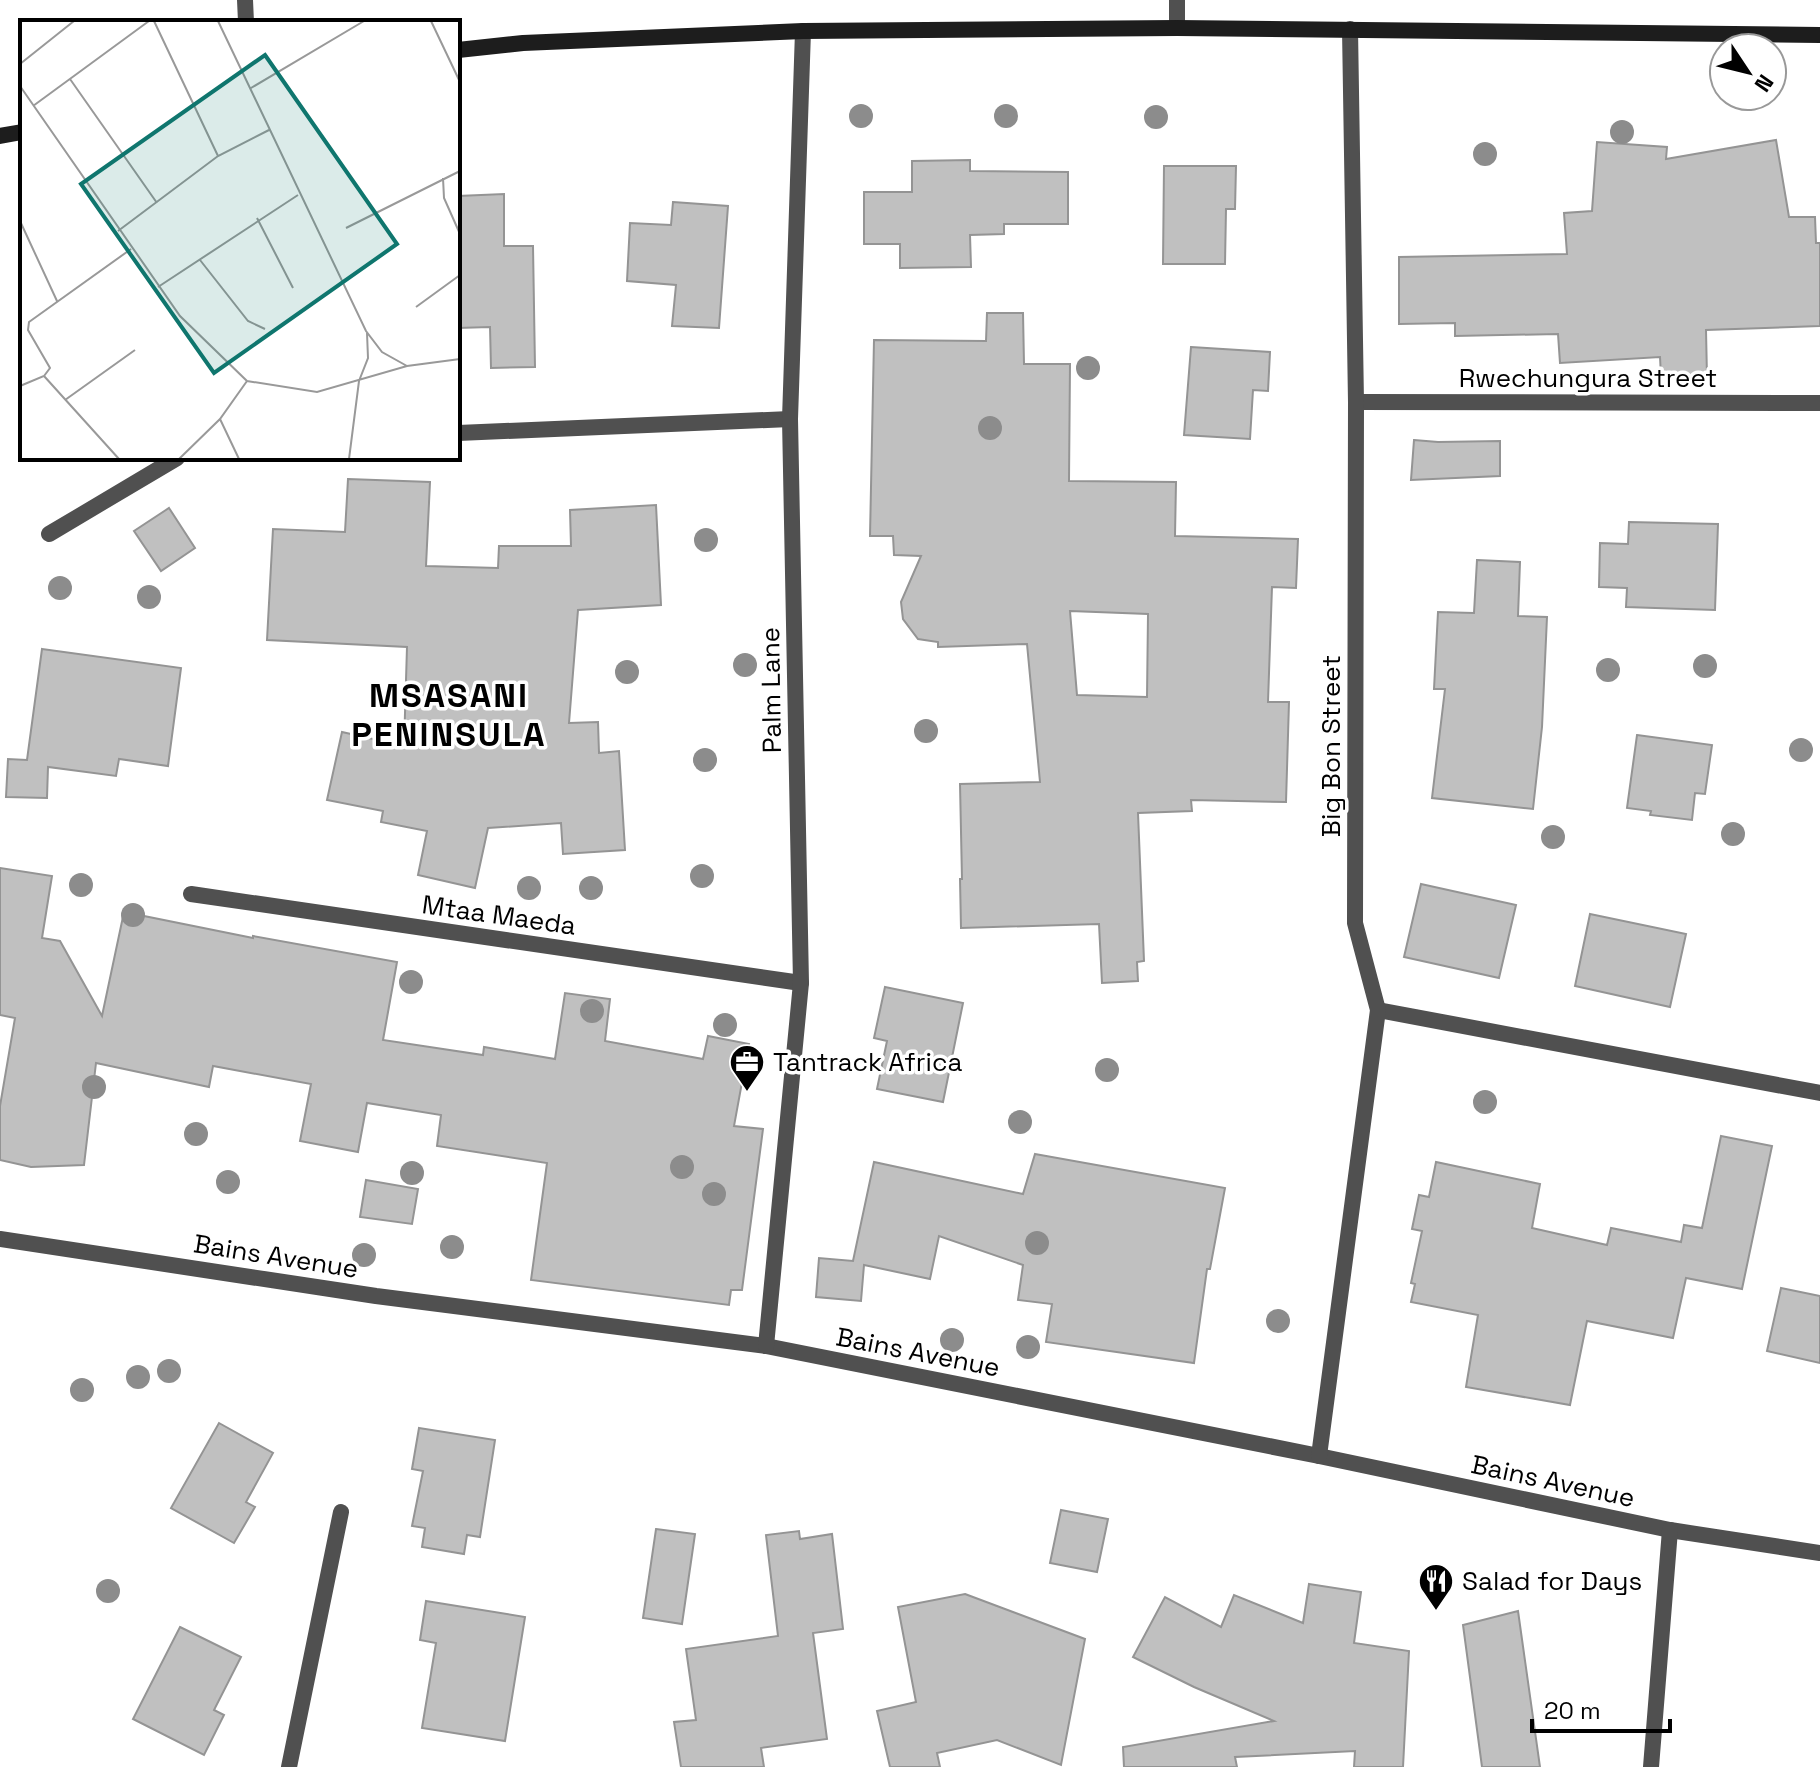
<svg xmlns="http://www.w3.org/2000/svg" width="1820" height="1767" font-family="'Space Grotesk',sans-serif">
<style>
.building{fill:#c0c0c0;stroke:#949494;stroke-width:2;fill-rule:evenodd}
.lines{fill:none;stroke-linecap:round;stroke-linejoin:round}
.lane{stroke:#505050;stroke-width:16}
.street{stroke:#505050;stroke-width:16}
.secondary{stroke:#1d1d1d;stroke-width:16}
.tree{fill:#8c8c8c}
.labels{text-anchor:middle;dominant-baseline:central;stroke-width:7;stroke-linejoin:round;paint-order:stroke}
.street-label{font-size:26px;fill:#000;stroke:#fff}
.poi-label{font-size:26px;fill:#000;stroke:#fff;text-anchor:start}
.district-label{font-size:34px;font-weight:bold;letter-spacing:2px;fill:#000;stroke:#fff}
.inset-road{fill:none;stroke:#999;stroke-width:2}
.view{fill:#0f766e;fill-opacity:0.15;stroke:#0f766e;stroke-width:4}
.inset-edge{fill:none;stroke:#000;stroke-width:4}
</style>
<rect width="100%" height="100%" fill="#fff"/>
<g class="building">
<polygon points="1776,140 1789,217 1815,217 1816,243 1820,243 1820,326 1706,330 1707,377 1661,377 1660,357 1560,363 1558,334 1455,336 1455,323 1399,324 1399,257 1567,254 1564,213 1592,211 1597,142 1667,147 1666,159"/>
<polygon points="970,160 970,171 1068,172 1068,224 1004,224 1004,234 970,235 971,267 900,268 900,244 864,244 864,192 912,192 912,161"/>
<polygon points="1164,166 1236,166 1235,209 1226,209 1225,264 1163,264"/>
<polygon points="504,194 504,246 533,246 535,367 491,368 490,327 458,328 458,196"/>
<polygon points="673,202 728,206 719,328 672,326 676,285 627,281 630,223 671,225"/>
<path d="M987,313H1023L1024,364H1070L1069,481L1176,482L1175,536L1298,539L1296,588L1272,587L1268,702H1289L1286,802L1191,800L1192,811L1138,813L1144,961L1137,962L1138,981L1102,983L1099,924L961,928L960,879H962L960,784L1040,782L1027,644L938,647V642L918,639L903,619L901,602L921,556L894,555L893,536H870L874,340L986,341ZM1070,611L1148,614L1147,697L1077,695Z"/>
<polygon points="1191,347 1270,352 1268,391 1253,390 1250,439 1184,435"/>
<polygon points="1414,440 1438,442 1500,441 1500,476 1411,480"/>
<polygon points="348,479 430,482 426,566 498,568 499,546 571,546 570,510 656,505 661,605 578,610 569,723 598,722 599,753 619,751 625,850 563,854 561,823 488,828 475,888 418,875 427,831 381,822 383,811 327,800 342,732 404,746 407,647 267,640 273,529 345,532"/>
<polygon points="169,508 195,548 161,571 134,531"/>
<polygon points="1629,522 1718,524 1715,610 1626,607 1627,588 1599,587 1600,543 1628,544"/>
<polygon points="1477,560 1520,562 1518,616 1547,617 1542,727 1533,809 1432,798 1445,689 1434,689 1438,612 1474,613"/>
<polygon points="42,649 181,668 168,766 119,759 116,776 48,767 47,798 6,797 8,759 27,760"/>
<polygon points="1637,735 1712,745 1705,794 1695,793 1692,820 1650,815 1651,811 1627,808"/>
<polygon points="0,868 52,876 42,938 60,941 102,1016 124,912 253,938 253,936 397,962 383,1040 483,1055 484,1047 555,1059 565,993 610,999 605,1041 703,1059 708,1036 749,1044 734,1126 763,1129 742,1290 731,1290 729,1305 531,1280 547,1163 437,1146 441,1115 367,1103 358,1152 300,1141 311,1084 213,1066 209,1087 96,1063 84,1165 31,1167 0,1160 0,1106 15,1018 0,1015"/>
<polygon points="1421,884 1516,905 1499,978 1404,957"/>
<polygon points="1590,914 1686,934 1670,1007 1575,986"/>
<polygon points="885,987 963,1003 943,1102 877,1089 887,1041 874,1038"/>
<polygon points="1721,1136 1772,1146 1742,1289 1686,1278 1673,1338 1587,1321 1570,1405 1466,1387 1478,1315 1411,1302 1415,1284 1411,1283 1422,1231 1412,1229 1419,1195 1429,1197 1436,1162 1540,1184 1532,1228 1607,1245 1611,1228 1681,1242 1684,1225 1702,1228"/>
<polygon points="1035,1154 1225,1188 1210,1269 1207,1269 1194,1363 1046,1342 1052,1304 1018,1300 1023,1265 939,1236 930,1279 864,1265 861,1301 816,1297 819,1258 853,1261 874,1162 1023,1194"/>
<polygon points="366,1180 418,1189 412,1224 360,1217"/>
<polygon points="1781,1288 1820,1296 1820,1363 1767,1351"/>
<polygon points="219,1423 273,1453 246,1502 255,1507 234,1543 171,1508"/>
<polygon points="419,1428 495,1440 480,1537 467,1535 464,1554 422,1547 425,1528 412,1526 423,1471 412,1469"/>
<polygon points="1061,1510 1108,1519 1097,1572 1050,1563"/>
<polygon points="656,1529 695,1534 682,1624 643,1618"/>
<polygon points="799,1531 800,1539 832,1534 843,1629 813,1633 827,1739 761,1748 764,1767 681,1767 674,1722 696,1720 686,1649 778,1636 766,1535"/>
<polygon points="1309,1584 1361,1592 1354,1643 1409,1651 1403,1767 1354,1767 1355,1751 1235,1757 1237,1767 1124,1767 1123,1747 1274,1721 1194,1687 1133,1657 1165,1597 1221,1627 1234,1595 1303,1623"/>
<polygon points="965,1594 1085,1639 1061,1765 997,1740 937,1753 940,1767 890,1767 877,1711 916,1702 898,1607"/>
<polygon points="426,1601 525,1617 505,1741 422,1728 436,1643 420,1640"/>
<polygon points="1518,1611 1540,1767 1482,1767 1463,1625"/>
<polygon points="180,1627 241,1657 214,1710 224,1715 204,1755 133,1719"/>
</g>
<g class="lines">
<polyline class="lane" points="245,0 246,22"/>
<g class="street">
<polyline points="1177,0 1177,28"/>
<polyline points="1356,402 1820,403"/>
<polyline points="458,433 790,419"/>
<polyline points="49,534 177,458"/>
<polyline points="191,894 801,983"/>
<polyline points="1378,1010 1820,1093"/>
<polyline points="0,1239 376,1296 766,1346 1319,1456 1670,1530 1820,1553"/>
<polyline points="766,1346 801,983 790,419 803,31"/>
<polyline points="1319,1456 1378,1010 1355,923 1356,402 1350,29"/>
<polyline points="289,1767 341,1512"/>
<polyline points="1651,1767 1670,1530"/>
</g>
<g class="secondary">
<polyline points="458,50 523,43 803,31 1177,28 1820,35"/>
<polyline points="0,136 22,132"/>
</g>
</g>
<g class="tree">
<circle cx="861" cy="116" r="12"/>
<circle cx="1006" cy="116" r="12"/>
<circle cx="1156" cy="117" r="12"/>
<circle cx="1622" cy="132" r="12"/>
<circle cx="1485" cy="154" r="12"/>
<circle cx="1088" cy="368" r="12"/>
<circle cx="990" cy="428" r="12"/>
<circle cx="706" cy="540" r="12"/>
<circle cx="60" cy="588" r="12"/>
<circle cx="149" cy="597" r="12"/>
<circle cx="745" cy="665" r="12"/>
<circle cx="1705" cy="666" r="12"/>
<circle cx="1608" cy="670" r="12"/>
<circle cx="627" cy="672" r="12"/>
<circle cx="926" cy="731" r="12"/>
<circle cx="1801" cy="750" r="12"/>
<circle cx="705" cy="760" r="12"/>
<circle cx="1733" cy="834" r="12"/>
<circle cx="1553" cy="837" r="12"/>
<circle cx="702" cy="876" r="12"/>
<circle cx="81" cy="885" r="12"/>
<circle cx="529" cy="888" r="12"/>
<circle cx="591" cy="888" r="12"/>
<circle cx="133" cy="915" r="12"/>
<circle cx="411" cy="982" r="12"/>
<circle cx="592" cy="1011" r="12"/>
<circle cx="725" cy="1025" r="12"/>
<circle cx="1107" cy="1070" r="12"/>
<circle cx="94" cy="1087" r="12"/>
<circle cx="1485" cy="1102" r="12"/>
<circle cx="1020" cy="1122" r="12"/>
<circle cx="196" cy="1134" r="12"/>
<circle cx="682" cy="1167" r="12"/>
<circle cx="412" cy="1173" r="12"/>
<circle cx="228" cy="1182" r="12"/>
<circle cx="714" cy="1194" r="12"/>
<circle cx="1037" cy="1243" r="12"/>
<circle cx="452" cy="1247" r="12"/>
<circle cx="364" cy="1255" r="12"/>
<circle cx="1278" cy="1321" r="12"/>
<circle cx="952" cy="1340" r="12"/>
<circle cx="1028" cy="1347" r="12"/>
<circle cx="169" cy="1371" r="12"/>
<circle cx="138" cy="1377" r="12"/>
<circle cx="82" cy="1390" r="12"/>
<circle cx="108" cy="1591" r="12"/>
</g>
<defs>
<g id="office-pin" transform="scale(1.8)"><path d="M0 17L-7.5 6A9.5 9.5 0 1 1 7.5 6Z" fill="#000" stroke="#fff"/><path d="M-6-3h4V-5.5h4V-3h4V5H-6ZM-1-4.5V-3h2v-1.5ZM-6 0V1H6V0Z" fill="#fff"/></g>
<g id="restaurant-pin" transform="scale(1.8)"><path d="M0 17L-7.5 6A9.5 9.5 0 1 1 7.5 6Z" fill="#000" stroke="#fff"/><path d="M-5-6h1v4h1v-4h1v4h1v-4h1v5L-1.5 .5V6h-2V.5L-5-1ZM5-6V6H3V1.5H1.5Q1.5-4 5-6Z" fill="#fff"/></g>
</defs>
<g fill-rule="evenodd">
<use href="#office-pin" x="747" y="1062"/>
<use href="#restaurant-pin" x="1436" y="1581"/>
</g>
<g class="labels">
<g class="street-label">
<text x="1588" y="378">Rwechungura Street</text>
<text transform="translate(771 690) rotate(-91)">Palm Lane</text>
<text transform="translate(1331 746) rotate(-90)">Big Bon Street</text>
<text transform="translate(499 915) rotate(8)">Mtaa Maeda</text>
<text transform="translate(276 1256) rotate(9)">Bains Avenue</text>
<text transform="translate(918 1352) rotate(11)">Bains Avenue</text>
<text transform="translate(1553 1481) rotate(12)">Bains Avenue</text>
</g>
<g class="poi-label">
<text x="773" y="1062">Tantrack Africa</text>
<text x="1462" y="1581">Salad for Days</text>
</g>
<g class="district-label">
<text x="449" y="695">MSASANI<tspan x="449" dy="39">PENINSULA</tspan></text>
</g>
</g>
<g transform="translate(20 20)">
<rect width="440" height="440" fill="#fff"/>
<path class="inset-road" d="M134,1L198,136M198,1L346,311L362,332L387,346M411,1L440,62M0,44L54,1M50,59L137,183M0,66L160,296L227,361L297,372L387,346L440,339M231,68L344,1M13,86L129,1M423,158L424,178L440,214M237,198L273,268M0,201L37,281M326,208L440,151M98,211L198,136L249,110M180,240L228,301L245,309M138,267L278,175M396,287L440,255M24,356L99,439M0,366L24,356L30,348L8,310L9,302L111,229M45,380L115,330M200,399L219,439M159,439L200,399L227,361M329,439L339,361L348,338L347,313"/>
<path class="view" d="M245,35L377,224L194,353L61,164Z"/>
<rect width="440" height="440" class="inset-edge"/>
</g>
<g transform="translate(1748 72) rotate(125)"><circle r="38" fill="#ffffff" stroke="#999999" stroke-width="2"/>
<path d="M0-6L14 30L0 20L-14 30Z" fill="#000000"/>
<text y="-12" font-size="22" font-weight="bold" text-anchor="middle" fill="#000000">N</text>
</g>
<path d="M1532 1719v12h138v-12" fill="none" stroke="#000000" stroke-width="4"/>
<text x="1544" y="1719" font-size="24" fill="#000000" stroke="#ffffff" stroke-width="6" paint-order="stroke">20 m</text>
</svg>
